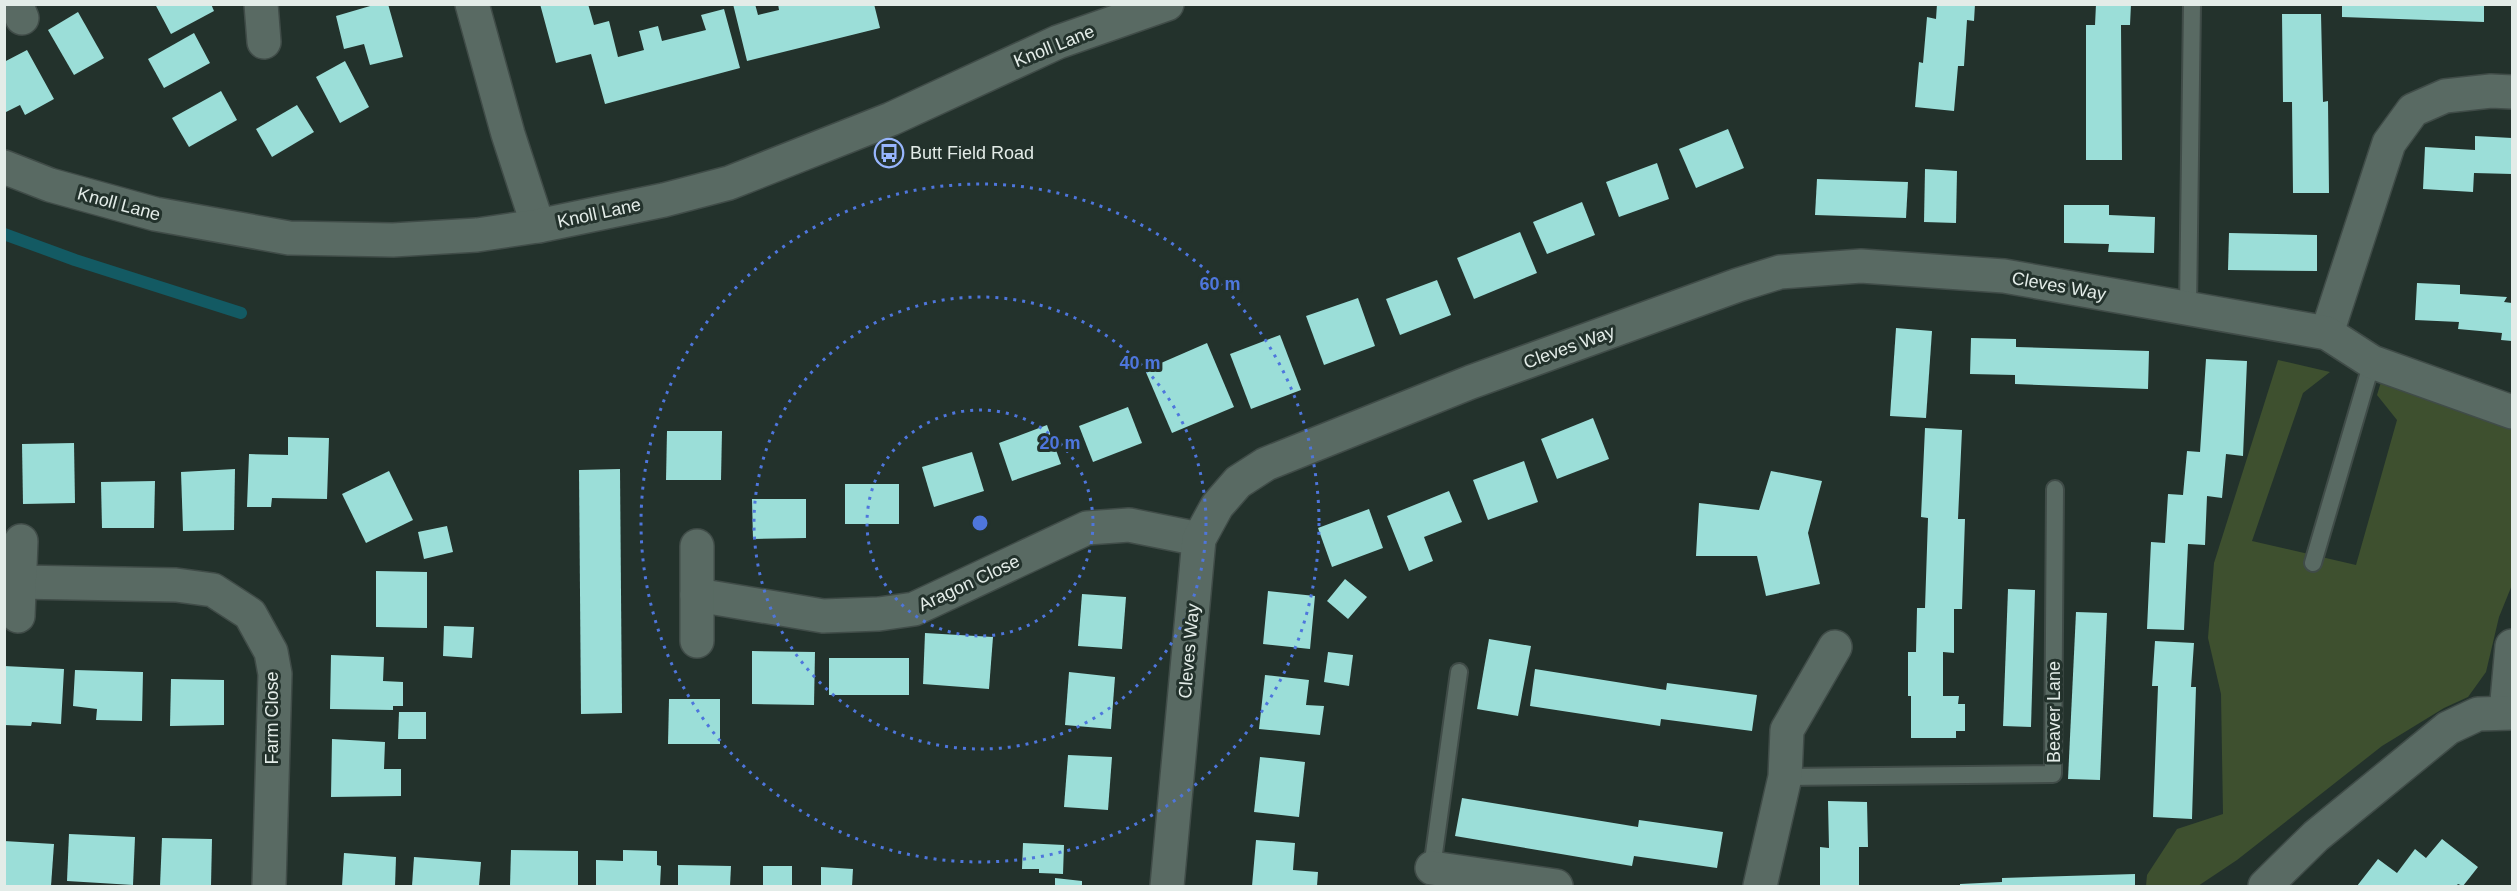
<svg xmlns="http://www.w3.org/2000/svg" width="2517" height="891" font-family="Helvetica,sans-serif">
<style>
.green{fill:#3e502f}
.lines{fill:none;stroke-linecap:round;stroke-linejoin:round}
.stream{stroke:#135a63;stroke-width:12}
.building{fill:#9bded8}
.service-casing{stroke:#404c48;stroke-width:20}
.minor-casing{stroke:#404c48;stroke-width:36}
.tertiary-casing{stroke:#404c48;stroke-width:36}
.service{stroke:#596a63;stroke-width:16}
.minor{stroke:#596a63;stroke-width:33}
.tertiary{stroke:#596a63;stroke-width:33}
.ring{fill:none;stroke:#4e76dc;stroke-width:3;stroke-dasharray:3 6}
.labels{text-anchor:middle;dominant-baseline:central;stroke-width:6;stroke-linejoin:round;paint-order:stroke}
.street-label{font-size:18px;fill:#e3ece8;stroke:#23322c}
.poi-label{font-size:18px;fill:#e3ece8;stroke:#23322c;text-anchor:start}
.centre{fill:#4e76dc;stroke:#23322c;stroke-width:3}
.ring-label{font-size:18px;text-anchor:middle;font-weight:bold;fill:#4e76dc;stroke:#23322c;stroke-width:6;stroke-linejoin:round;paint-order:stroke}
</style>
<rect width="100%" height="100%" fill="#23322c"/>
<polygon class="green" points="2278,360 2330,372 2303,393 2252,541 2356,565 2397,420 2377,395 2381,382 2512,425 2512,585 2499,617 2486,672 2468,697 2444,708 2382,746 2237,860 2198,886 2146,886 2147,875 2177,829 2223,814 2221,694 2208,638 2214,563"/>
<g class="lines">
<polyline class="stream" points="4,234 75,260 241,313"/>
</g>
<g class="building">
<polygon points="155,4 211,4 214,11 171,34"/>
<polygon points="377,4 388,4 403,57 370,65 364,44 344,49 336,16"/>
<polygon points="540,4 588,4 594,25 609,21 618,57 644,50 639,31 658,26 662,41 706,30 701,15 724,9 740,68 605,104 591,54 556,63"/>
<polygon points="733,4 755,4 758,15 779,10 778,4 874,4 880,28 747,61"/>
<polygon points="1937,4 1975,4 1974,21 1967,20 1964,66 1958,66 1954,111 1915,107 1919,62 1923,63 1927,17 1936,19"/>
<polygon points="2096,4 2131,4 2130,25 2121,25 2122,160 2086,160 2086,25 2095,25"/>
<polygon points="2342,4 2484,4 2484,22 2342,17"/>
<polygon points="78,12 104,58 74,75 48,30"/>
<polygon points="2282,14 2321,14 2323,102 2328,101 2329,193 2293,193 2292,102 2283,102"/>
<polygon points="194,33 210,63 164,88 148,59"/>
<polygon points="27,50 54,99 25,115 20,105 4,113 4,62"/>
<polygon points="345,61 369,107 340,123 316,77"/>
<polygon points="221,91 237,120 189,147 172,118"/>
<polygon points="297,105 314,132 272,157 256,129"/>
<polygon points="1728,129 1744,168 1696,188 1679,149"/>
<polygon points="2475,136 2512,138 2512,174 2474,173 2473,192 2423,189 2425,147 2475,150"/>
<polygon points="1657,163 1669,199 1619,217 1606,182"/>
<polygon points="1925,169 1957,171 1956,223 1924,222"/>
<polygon points="1817,179 1908,182 1906,218 1815,215"/>
<polygon points="1582,202 1595,235 1547,254 1533,222"/>
<polygon points="2064,205 2109,205 2109,215 2155,217 2154,253 2108,252 2109,244 2064,243"/>
<polygon points="1520,232 1537,273 1474,299 1457,258"/>
<polygon points="2229,233 2317,235 2317,271 2228,270"/>
<polygon points="1437,280 1451,315 1400,335 1386,299"/>
<polygon points="2417,283 2460,285 2460,294 2507,297 2504,302 2512,303 2512,341 2501,340 2502,333 2458,329 2459,322 2415,320"/>
<polygon points="1358,298 1375,346 1324,365 1306,316"/>
<polygon points="1896,328 1932,331 1926,418 1890,416"/>
<polygon points="1280,335 1301,390 1251,409 1230,354"/>
<polygon points="1971,338 2016,339 2016,347 2149,351 2148,389 2015,384 2015,375 1970,374"/>
<polygon points="1207,343 1234,407 1172,433 1145,370"/>
<polygon points="2206,359 2247,361 2243,456 2226,454 2222,498 2207,496 2205,545 2188,544 2184,630 2147,629 2151,542 2165,543 2168,494 2183,495 2187,451 2200,452"/>
<polygon points="1128,407 1142,443 1093,462 1079,426"/>
<polygon points="1593,418 1609,459 1557,479 1541,439"/>
<polygon points="1047,425 1061,464 1012,481 999,443"/>
<polygon points="1925,428 1962,430 1958,519 1965,519 1962,609 1954,609 1954,653 1943,652 1943,696 1959,696 1958,704 1965,704 1965,731 1956,731 1956,738 1911,738 1911,696 1908,696 1908,652 1916,652 1917,608 1925,608 1928,518 1921,517"/>
<polygon points="667,431 722,431 721,480 666,480"/>
<polygon points="288,437 329,438 327,499 272,498 271,507 247,507 249,454 288,455"/>
<polygon points="74,443 75,503 23,504 22,444"/>
<polygon points="972,452 984,491 934,507 922,467"/>
<polygon points="1524,461 1538,502 1488,520 1473,480"/>
<polygon points="235,469 234,530 183,531 181,472"/>
<polygon points="620,469 622,713 581,714 579,470"/>
<polygon points="389,471 413,520 366,543 342,494"/>
<polygon points="1771,471 1822,481 1808,533 1820,584 1766,596 1757,556 1696,556 1699,503 1759,510"/>
<polygon points="155,481 154,528 102,528 101,482"/>
<rect x="845" y="484" width="54" height="40"/>
<polygon points="1449,491 1462,522 1424,537 1433,561 1409,571 1387,516"/>
<polygon points="752,499 806,499 806,538 753,539"/>
<polygon points="1369,509 1383,548 1332,567 1318,528"/>
<polygon points="447,526 453,552 424,559 418,532"/>
<polygon points="376,571 427,572 427,628 376,627"/>
<polygon points="1345,579 1367,597 1348,619 1327,601"/>
<polygon points="2008,589 2035,590 2031,727 2003,726"/>
<polygon points="1268,591 1315,596 1310,649 1263,644"/>
<polygon points="1082,594 1126,597 1122,649 1078,646"/>
<polygon points="2076,612 2107,613 2100,780 2068,779"/>
<polygon points="444,626 474,627 472,658 443,656"/>
<polygon points="925,633 993,637 989,689 923,684"/>
<polygon points="1489,639 1531,646 1518,716 1477,709"/>
<polygon points="2155,641 2194,643 2191,687 2196,687 2192,819 2153,817 2158,686 2152,686"/>
<polygon points="752,651 815,652 814,705 752,704"/>
<polygon points="1328,652 1353,655 1349,686 1324,682"/>
<polygon points="331,655 384,657 383,681 403,682 403,706 393,706 393,710 330,709"/>
<rect x="829" y="658" width="80" height="37"/>
<polygon points="4,666 64,669 61,724 32,722 31,726 4,725"/>
<polygon points="1535,669 1666,690 1667,683 1757,695 1752,731 1661,719 1660,726 1530,706"/>
<polygon points="75,670 143,672 142,721 96,720 97,709 73,706"/>
<polygon points="1069,672 1115,677 1111,729 1065,725"/>
<polygon points="1265,675 1309,680 1306,705 1324,706 1320,735 1259,729"/>
<polygon points="171,679 224,680 224,725 170,726"/>
<polygon points="669,699 720,699 720,744 668,744"/>
<polygon points="399,712 426,712 426,739 398,739"/>
<polygon points="332,739 385,742 384,769 401,769 401,796 331,797"/>
<polygon points="1068,755 1112,757 1108,810 1064,807"/>
<polygon points="1260,757 1305,762 1299,817 1254,812"/>
<polygon points="1462,798 1638,827 1639,820 1723,832 1717,868 1634,856 1632,866 1455,836"/>
<polygon points="1828,801 1867,802 1868,847 1859,847 1859,886 1820,886 1820,847 1829,848"/>
<polygon points="69,834 135,837 133,885 67,881"/>
<polygon points="162,838 212,839 211,886 160,886"/>
<polygon points="2442,839 2478,867 2463,886 2458,884 2456,886 2357,886 2378,859 2397,873 2415,849 2426,858"/>
<polygon points="1256,840 1295,843 1293,870 1318,872 1317,886 1252,886"/>
<polygon points="4,841 54,844 51,886 4,886"/>
<polygon points="1023,843 1064,845 1063,874 1039,873 1039,869 1022,869"/>
<polygon points="511,850 578,851 578,886 510,886"/>
<polygon points="623,850 657,851 657,865 661,866 660,886 596,886 596,860 623,861"/>
<polygon points="344,853 396,857 395,886 342,886"/>
<polygon points="414,857 481,862 479,886 412,886"/>
<polygon points="678,865 731,866 730,886 678,886"/>
<rect x="763" y="866" width="29" height="20"/>
<polygon points="821,867 853,869 852,886 821,886"/>
<polygon points="2135,874 2135,886 1960,886 1960,884 2002,882 2002,878"/>
<polygon points="1055,878 1082,881 1082,886 1055,886"/>
</g>
<g class="lines">
<g class="service-casing">
<g id="service">
<polyline points="2188,309 2192,4"/>
<polyline points="2313,563 2372,362"/>
<polyline points="1785,777 2053,774 2055,489"/>
<polyline points="1432,868 1459,672"/>
</g>
</g>
<g class="minor-casing">
<g id="minor">
<polyline points="16,4 22,18"/>
<polyline points="261,4 264,42"/>
<polyline points="472,4 508,134 538,226"/>
<polyline points="2327,333 2389,143 2413,110 2445,96 2491,91 2512,92"/>
<polyline points="19,582 176,585 213,590 250,614 271,652 275,674 269,886"/>
<polyline points="697,595 823,616 879,614 914,609 1087,528 1129,525 1199,539"/>
<polyline points="18,616 21,541"/>
<polyline points="697,641 697,546"/>
<polyline points="2506,712 2512,646"/>
<polyline points="1432,868 1556,886"/>
<polyline points="1167,886 1199,539 1217,506 1238,482 1266,464 1471,382 1738,285 1780,272 1861,266 2004,276 2327,333 2372,362 2512,412"/>
<polyline points="1760,886 1785,777 1787,730 1835,647"/>
<polyline points="2265,886 2316,836 2448,728 2478,714 2512,713"/>
</g>
</g>
<g class="tertiary-casing">
<polyline id="tertiary" points="4,167 50,185 155,214 289,238 393,240 477,235 538,226 664,200 729,183 891,119 1058,42 1167,4"/>
</g>
<use href="#service" class="service"/>
<use href="#minor" class="minor"/>
<use href="#tertiary" class="tertiary"/>
</g>
<g class="ring">
<circle cx="980" cy="523" r="113"/>
<circle cx="980" cy="523" r="226"/>
<circle cx="980" cy="523" r="339"/>
</g>
<defs>
<g id="bus-ring" transform="scale(1.5)"><circle r="9.5" fill="#23322c" stroke="#98b6fd" stroke-width="1.5"/><path d="M-5-6H5V4H4V6H2V4H-2V6H-4V4H-5ZM-3.5-4V0h7V-4ZM-3.5 1.2v1.5H-2V1.2ZM2 1.2v1.5H3.5V1.2Z" fill="#98b6fd"/></g>
</defs>
<g fill-rule="evenodd">
<use href="#bus-ring" x="889" y="153"/>
</g>
<g class="labels">
<g class="street-label">
<text transform="translate(1054 46) rotate(-22)">Knoll Lane</text>
<text transform="translate(119 204) rotate(15)">Knoll Lane</text>
<text transform="translate(599 213) rotate(-12)">Knoll Lane</text>
<text transform="translate(2059 286) rotate(10)">Cleves Way</text>
<text transform="translate(1569 347) rotate(-20)">Cleves Way</text>
<text transform="translate(969 583) rotate(-25)">Aragon Close</text>
<text transform="translate(1189 651) rotate(-85)">Cleves Way</text>
<text transform="translate(2054 712) rotate(-90)">Beaver Lane</text>
<text transform="translate(272 718) rotate(-90)">Farm Close</text>
</g>
<g class="poi-label">
<text x="910" y="153">Butt Field Road</text>
</g>
</g>
<circle cx="980" cy="523" r="9" class="centre"/>
<g class="ring-label">
<text x="1220" y="290">60 m</text>
<text x="1140" y="369">40 m</text>
<text x="1060" y="449">20 m</text>
</g>
<rect width="2517" height="891" fill="none" stroke="#e3ece8" stroke-width="12"/>
</svg>
